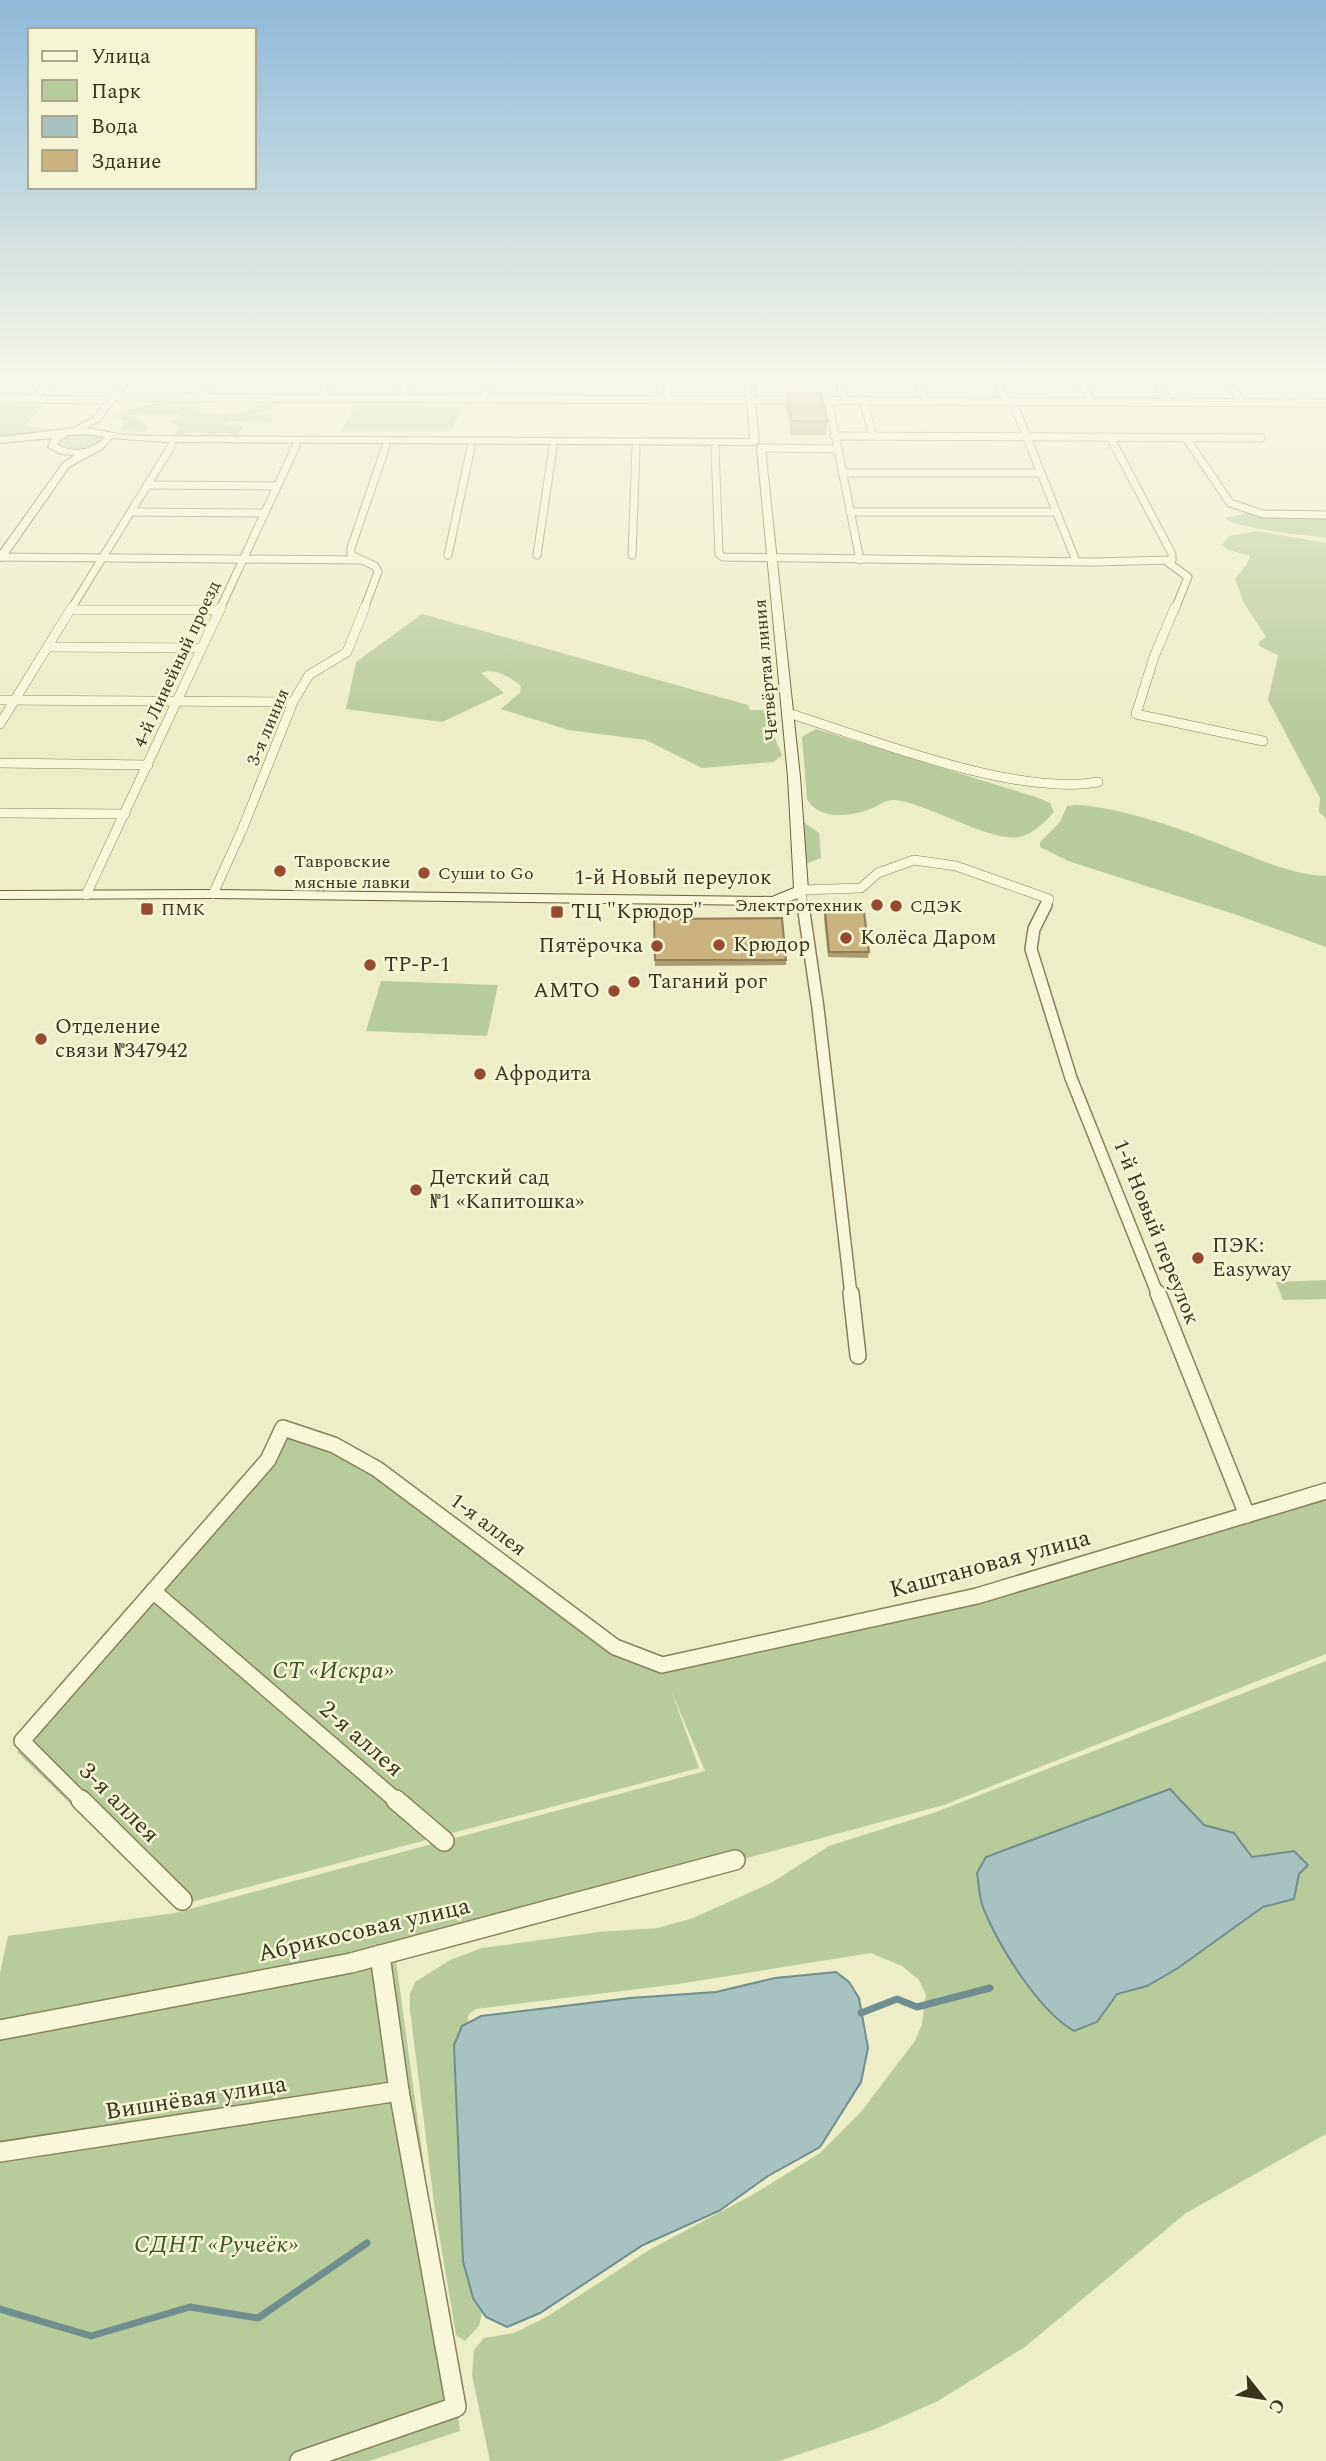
<svg xmlns="http://www.w3.org/2000/svg" width="1326" height="2461" font-family="Spectral,serif">
<style>
.green{fill:#b8cb9b}
.water{fill:#a8c1c1;stroke:#6e8e8f;stroke-width:2}
.lines{fill:none;stroke-linecap:round;stroke-linejoin:round}
.stream{stroke:#6e8e8f;stroke-width:7}
.street-far4-casing{stroke:#88805d;stroke-width:9}
.street-far3-casing{stroke:#88805d;stroke-width:10}
.street-far2-casing{stroke:#88805d;stroke-width:14}
.street-far1-casing{stroke:#88805d;stroke-width:18}
.street-casing{stroke:#88805d;stroke-width:22}
.secondary-casing{stroke:#6a6140;stroke-width:2}
.street-far4{stroke:#f8f7da;stroke-width:7}
.street-far3{stroke:#f8f7da;stroke-width:9}
.street-far2{stroke:#f8f7da;stroke-width:11}
.street-far1{stroke:#f8f7da;stroke-width:15}
.street{stroke:#f8f7da;stroke-width:19}
.secondary{fill:#f8f7da;fill-rule:evenodd}
.wall{fill:#ae9a6c}
.building{fill:#cab37e;stroke:#8d7d58;stroke-width:2}
.poi-dot{fill:#964b2e;stroke:#f5f5d6;stroke-width:2.5}
.labels{text-anchor:middle;dominant-baseline:central;stroke-width:5;stroke-linejoin:round;paint-order:stroke}
.far-street-label{font-size:18px;fill:#393320;stroke:#f5f5d6}
.far-poi-label{font-size:18px;fill:#393320;stroke:#f5f5d6;text-anchor:start}
.street-label{font-size:21px;fill:#393320;stroke:#f5f5d6}
.poi-label{font-size:21px;fill:#393320;stroke:#f5f5d6;text-anchor:start}
.near-street-label{font-size:24px;fill:#393320;stroke:#f5f5d6}
.near-park-label{font-size:24px;font-style:italic;fill:#3c5527;stroke:#f5f5d6}
</style>
<rect width="100%" height="100%" fill="#ededc7"/>
<g class="green">
<polygon points="0,399 48,401 24,426 55,430 57,435 0,440"/>
<path d="M174,400H205L198,413C221,413 246,418 263,401L303,402L281,403L257,414L273,418L270,423C255,424 243,420 228,421L227,426L244,425L237,436L224,433L210,435L199,432L170,436L182,427L170,422L181,414L130,415L149,426L146,432L121,430L124,420L115,419L123,410Z"/>
<polygon points="355,406 462,407 451,431 341,431"/>
<path d="M75,433L102,435L105,437C94,451 71,455 56,444L57,441Z"/>
<path d="M1243,514L1326,516V538C1306,535 1237,529 1225,518Z"/>
<polygon points="1257,531 1326,543 1326,818 1319,812 1320,798 1268,700 1278,655 1259,646 1259,642 1266,637 1244,603 1235,579 1246,565 1250,556 1229,550 1222,545 1229,536"/>
<path d="M422,614L748,705L750,710H763L782,755L774,762L702,768L646,740L569,730L501,709L520,693L521,686C510,677 494,667 481,673L504,693L442,722L346,709L356,662Z"/>
<path d="M816,729L1039,798L1050,803L1054,812C1045,822 1033,834 1019,837C989,842 927,803 895,800C886,799 878,806 870,809C850,817 818,820 807,799L802,737Z"/>
<path d="M1076,805C1121,807 1185,830 1227,847C1258,859 1292,875 1326,876V947L1237,915L1068,861L1040,847V842L1060,822L1067,806Z"/>
<polygon points="802,821 819,833 821,858 805,864"/>
<polygon points="381,981 498,985 487,1036 366,1031"/>
<polygon points="1326,1280 1326,1299 1283,1300 1276,1282"/>
<polygon points="285,1430 371,1465 615,1647 662,1665 977,1596 1326,1493 1326,1654 944,1805 395,1953 460,2431 369,2461 0,2461 0,1973 8,1936 175,1913 705,1771 671,1690 699,1768 176,1906 17,1752 262,1467"/>
<polygon points="1326,1661 1326,2134 1186,2213 1025,2347 938,2401 873,2430 779,2461 490,2461 472,2375 474,2350 484,2338 514,2333 548,2316 649,2250 754,2194 820,2153 860,2113 915,2041 922,2024 926,1995 919,1980 902,1966 871,1953 678,1984 476,2009 469,2014 464,2036 485,2300 479,2326 465,2341 456,2335 434,2203 410,2010 410,1994 415,1982 450,1960 482,1948 599,1932 658,1928 693,1918 771,1883 829,1846 936,1812"/>
</g>
<g class="water">
<path d="M1170,1789L1204,1825L1234,1833L1252,1857L1294,1851L1308,1865L1299,1874L1294,1899L1263,1907L1178,1968L1147,1986L1117,1994L1097,2022L1074,2031C1039,2011 1000,1948 984,1910C979,1899 979,1885 977,1873L986,1857Z"/>
<polygon points="836,1972 849,1982 859,1998 868,2048 861,2082 820,2147 768,2176 719,2211 643,2245 540,2313 507,2327 486,2317 473,2298 463,2261 454,2045 462,2026 481,2016 630,1998 716,1992 775,1978"/>
</g>
<g class="lines">
<g class="stream">
<polyline points="861,2013 897,1999 917,2007 990,1988"/>
<polyline points="0,2309 91,2336 190,2307 258,2318 367,2243"/>
</g>
<g class="street-far4-casing">
<g id="street-far4">
<polyline points="667,379 667,398"/>
<polyline points="839,379 844,399"/>
<polyline points="918,379 925,400"/>
<polyline points="997,379 1005,400"/>
<polyline points="1079,379 1091,401"/>
<polyline points="1155,379 1168,401"/>
<polyline points="1226,379 1242,402"/>
<polyline points="113,397 1326,403"/>
<polyline points="201,397 213,379"/>
<polyline points="322,397 329,379"/>
<polyline points="400,398 407,379"/>
<polyline points="484,398 488,379"/>
<polyline points="0,399 111,400"/>
<polyline points="34,399 51,379"/>
<polyline points="828,399 860,560"/>
<polyline points="863,399 873,436"/>
<polyline points="1012,400 1076,561"/>
<polyline points="834,436 1261,438"/>
<polyline points="1186,438 1230,503 1263,514 1326,515"/>
<polyline points="715,448 719,554 723,557 1094,562 1172,560 1172,554 1110,437"/>
<polyline points="761,448 838,449"/>
<polyline points="842,473 1041,473"/>
<polyline points="147,485 277,486"/>
<polyline points="131,512 265,513"/>
<polyline points="850,512 1056,512"/>
<polyline points="448,555 471,447"/>
<polyline points="537,555 553,447"/>
<polyline points="632,555 636,448"/>
<polyline points="0,557 359,560"/>
<polyline points="1166,561 1188,577 1175,609"/>
<polyline points="71,609 172,445"/>
<polyline points="220,609 296,446"/>
<polyline points="364,609 378,572 375,566 351,555 351,548 386,446"/>
</g>
</g>
<g class="street-far3-casing">
<g id="street-far3">
<polyline points="1175,607 1154,657 1136,714 1263,741"/>
<polyline points="71,610 220,610"/>
<polyline points="48,647 202,648"/>
<polyline points="0,700 293,702"/>
<path d="M788,713C870,739 1016,797 1098,782"/>
<polyline points="0,724 72,607"/>
<polyline points="0,763 148,765"/>
<polyline points="0,813 125,814"/>
<polyline points="213,894 242,830 293,702 309,675 347,652 365,607"/>
<polyline points="86,895 221,607"/>
<polyline points="803,907 801,890 861,888 878,873 914,860 956,866 1049,899 1045,907"/>
</g>
</g>
<g class="street-far2-casing">
<g id="street-far2">
<polyline points="803,905 818,1008 851,1295"/>
<polyline points="1046,905 1034,929 1031,949 1071,1078 1158,1295"/>
</g>
</g>
<g class="street-far1-casing">
<g id="street-far1">
<polyline points="851,1293 858,1356"/>
<polyline points="1158,1293 1247,1515"/>
<polyline points="153,1591 398,1802"/>
<polyline points="83,1802 22,1741 268,1460 283,1428 334,1445 377,1469 615,1647 662,1665 977,1596 1326,1491"/>
</g>
</g>
<g class="street-casing">
<g id="street">
<polyline points="81,1800 182,1900"/>
<polyline points="396,1800 444,1841"/>
<polyline points="0,2030 351,1963 735,1860"/>
<polyline points="0,2152 399,2091"/>
<polyline points="300,2461 456,2407 399,2091 380,1955"/>
</g>
</g>
<g class="secondary-casing">
<g id="secondary">
<path d="M123,379H131L100,421L86,428L125,435L150,436L750,439L745,379H753L759,442L755,445L163,442L112,438L102,449L69,467L4,560L0,561V551L63,463L75,455L61,454L48,447L52,438L0,443V437L74,428L94,417ZM85,434L105,437C93,451 72,454 56,444L68,435Z"/>
<polygon points="761,445 765,448 800,777 808,890 796,899 772,905 213,898 0,899 0,891 213,890 772,897 794,888 788,777 757,448"/>
</g>
</g>
<use href="#street-far4" class="street-far4"/>
<use href="#street-far3" class="street-far3"/>
<use href="#street-far2" class="street-far2"/>
<use href="#street-far1" class="street-far1"/>
<use href="#street" class="street"/>
<use href="#secondary" class="secondary"/>
</g>
<g class="wall">
<polygon points="787,393 827,421 826,435 791,435 786,407"/>
<polygon points="825,912 869,952 868,958 828,957 824,918"/>
<polygon points="654,919 786,960 786,965 655,966"/>
</g>
<g class="building">
<polygon points="787,393 821,393 827,421 792,421"/>
<polygon points="825,912 864,912 869,952 829,952"/>
<polygon points="782,918 786,960 655,960 654,919"/>
</g>
<linearGradient id="sky" x2="0" y2="1"><stop stop-color="#8eb9d8"/><stop offset="0.52" stop-color="#f7f7e6"/><stop offset="1" stop-color="#f7f7e6" stop-opacity="0"/></linearGradient>
<rect width="1326" height="724" fill="url(#sky)"/>
<g class="poi-dot">
<circle cx="280" cy="871" r="7"/>
<circle cx="424" cy="873" r="7"/>
<circle cx="877" cy="905" r="7"/>
<circle cx="896" cy="906" r="7"/>
<rect x="140" y="902" width="14" height="14" rx="3.5"/>
<rect x="550" y="905" width="14" height="14" rx="3.5"/>
<circle cx="846" cy="938" r="7"/>
<circle cx="719" cy="945" r="7"/>
<circle cx="657" cy="946" r="7"/>
<circle cx="370" cy="965" r="7"/>
<circle cx="634" cy="982" r="7"/>
<circle cx="614" cy="991" r="7"/>
<circle cx="41" cy="1039" r="7"/>
<circle cx="480" cy="1074" r="7"/>
<circle cx="416" cy="1190" r="7"/>
<circle cx="1198" cy="1258" r="7"/>
</g>
<g class="labels">
<g class="far-street-label">
<text transform="translate(177 664) rotate(-65)">4-й Линейный проезд</text>
<text transform="translate(766 670) rotate(-95)">Четвёртая линия</text>
<text transform="translate(268 727) rotate(-67)">3-я линия</text>
</g>
<g class="far-poi-label">
<text x="294" y="861">Тавровские<tspan x="294" dy="21">мясные лавки</tspan></text>
<text x="438" y="873">Суши to Go</text>
<text x="863" y="905" text-anchor="end">Электротехник</text>
<text x="910" y="906">СДЭК</text>
<text x="161" y="909">ПМК</text>
</g>
<g class="street-label">
<text x="673" y="878">1-й Новый переулок</text>
<text transform="translate(1156 1232) rotate(68)">1-й Новый переулок</text>
<text transform="translate(488 1525) rotate(37)">1-я аллея</text>
</g>
<g class="poi-label">
<text x="571" y="912">ТЦ "Крюдор"</text>
<text x="860" y="938">Колёса Даром</text>
<text x="733" y="945">Крюдор</text>
<text x="643" y="946" text-anchor="end">Пятёрочка</text>
<text x="384" y="965">ТР-Р-1</text>
<text x="648" y="982">Таганий рог</text>
<text x="600" y="991" text-anchor="end">АМТО</text>
<text x="55" y="1027">Отделение<tspan x="55" dy="24">связи №347942</tspan></text>
<text x="494" y="1074">Афродита</text>
<text x="430" y="1178">Детский сад<tspan x="430" dy="24">№1 «Капитошка»</tspan></text>
<text x="1212" y="1246">ПЭК:<tspan x="1212" dy="24">Easyway</tspan></text>
</g>
<g class="near-street-label">
<text transform="translate(990 1564) rotate(-15)">Каштановая улица</text>
<text transform="translate(361 1739) rotate(41)">2-я аллея</text>
<text transform="translate(119 1803) rotate(45)">3-я аллея</text>
<text transform="translate(364 1930) rotate(-13)">Абрикосовая улица</text>
<text transform="translate(196 2098) rotate(-9)">Вишнёвая улица</text>
</g>
<g class="near-park-label">
<text x="333" y="1671">СТ «Искра»</text>
<text x="216" y="2245">СДНТ «Ручеёк»</text>
</g>
</g>
<rect x="28" y="28" width="228" height="161" fill="#f5f5d6" stroke="#aaa78d" stroke-width="2"/>
<rect x="42" y="51" width="35" height="10" fill="#f8f7da" stroke="#aaa78d" stroke-width="2"/>
<text x="91" y="63" font-size="21" fill="#393320">Улица</text>
<rect x="42" y="80" width="35" height="21" fill="#b8cb9b" stroke="#aaa78d" stroke-width="2"/>
<text x="91" y="98" font-size="21" fill="#393320">Парк</text>
<rect x="42" y="116" width="35" height="21" fill="#a8c1c1" stroke="#aaa78d" stroke-width="2"/>
<text x="91" y="133" font-size="21" fill="#393320">Вода</text>
<rect x="42" y="150" width="35" height="21" fill="#cab37e" stroke="#aaa78d" stroke-width="2"/>
<text x="91" y="168" font-size="21" fill="#393320">Здание</text>
<g transform="translate(1263 2398) rotate(120)" stroke="#f5f5d6" stroke-width="5" paint-order="stroke">
<path d="M0-5L12 26L0 18L-12 26Z" fill="#393320"/>
<text y="-10" font-size="19" font-weight="bold" text-anchor="middle" fill="#393320">С</text>
</g>
</svg>
